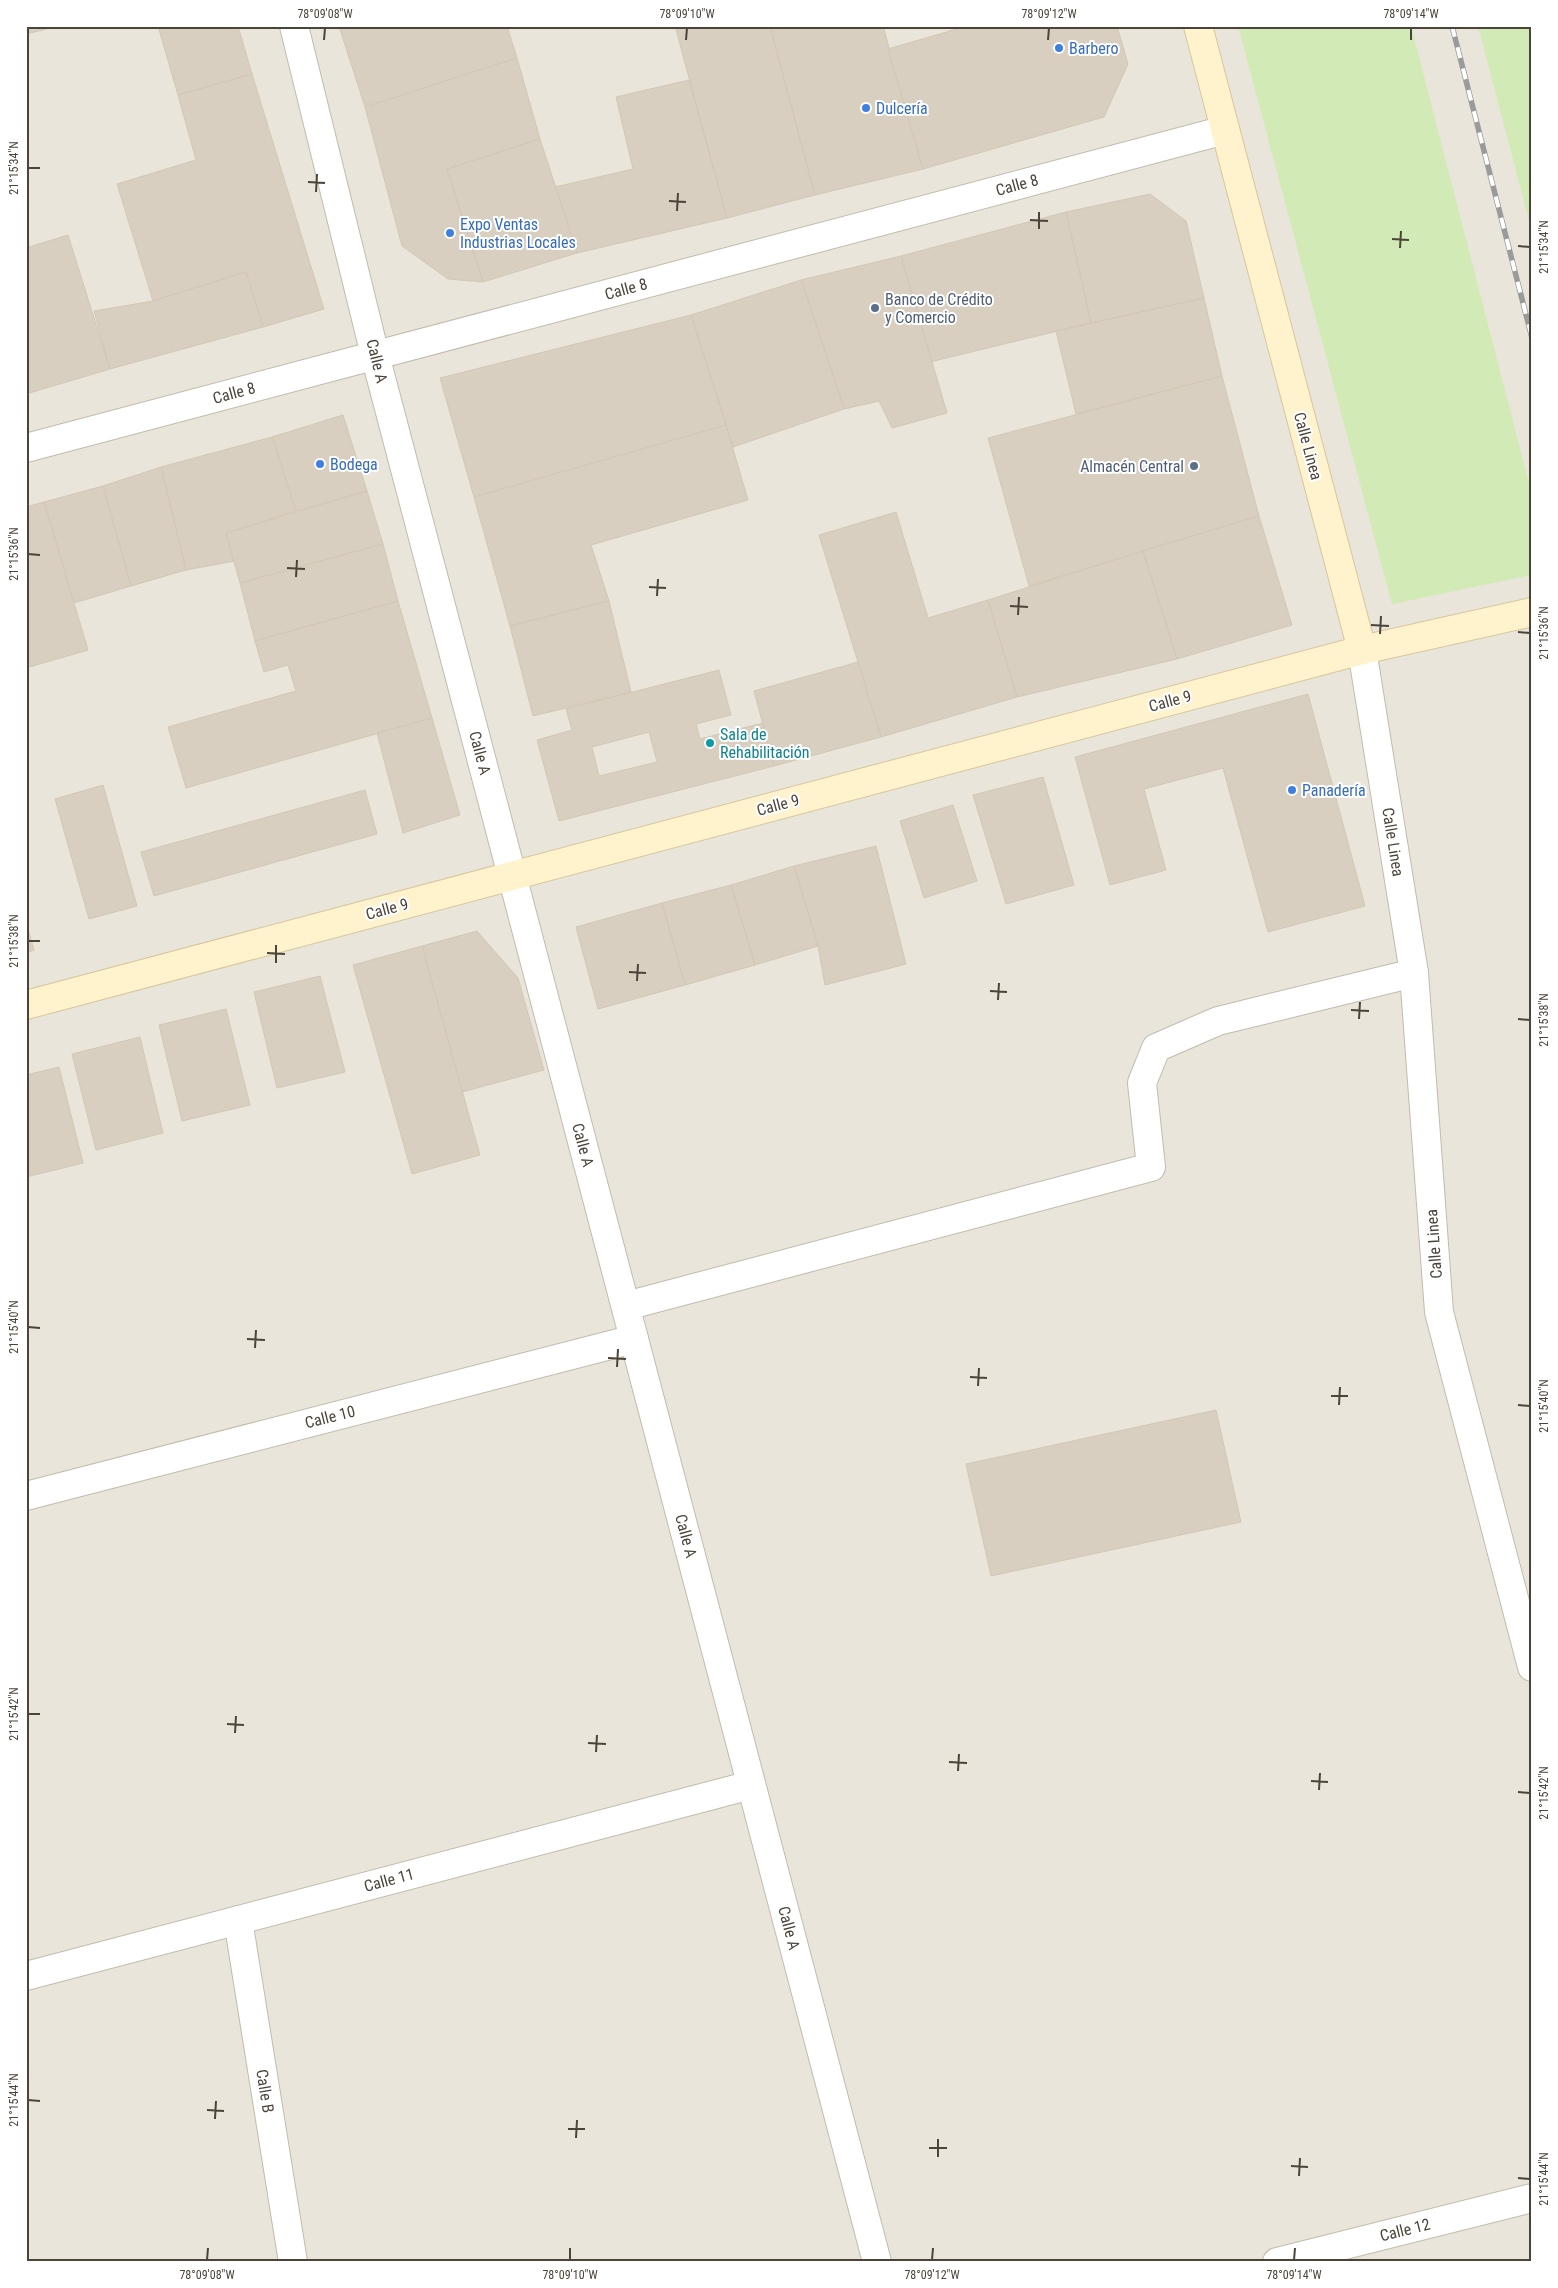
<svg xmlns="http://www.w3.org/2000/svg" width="1558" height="2288" font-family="'Roboto Condensed',sans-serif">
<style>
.residential{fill:#eae5da}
.green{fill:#d2eab5}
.building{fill:#d8cfc1;stroke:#d3c7b4;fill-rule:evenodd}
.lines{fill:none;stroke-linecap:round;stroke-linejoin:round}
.street-casing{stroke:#c2bbae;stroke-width:30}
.secondary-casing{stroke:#d6c79b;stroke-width:30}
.street{stroke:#fff;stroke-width:28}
.secondary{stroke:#fff3cd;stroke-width:28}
.rail-casing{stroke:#9a9a9a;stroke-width:5.5}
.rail{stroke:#fff;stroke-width:4;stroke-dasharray:11;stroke-linecap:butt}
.ticks{fill:none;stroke:#4b4439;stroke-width:2}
.shop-dot{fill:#3f7fe0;stroke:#fff;stroke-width:2}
.service-dot{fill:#5c6f8a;stroke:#fff;stroke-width:2}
.culture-dot{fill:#0f9aa8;stroke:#fff;stroke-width:2}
.labels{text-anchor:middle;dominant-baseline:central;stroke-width:4;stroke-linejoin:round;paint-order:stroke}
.shop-label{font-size:16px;fill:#366cbe;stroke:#fff;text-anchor:start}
.street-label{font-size:16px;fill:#4b4439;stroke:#fff}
.service-label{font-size:16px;fill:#4e5e75;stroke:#fff;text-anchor:start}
.culture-label{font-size:16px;fill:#0d838f;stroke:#fff;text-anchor:start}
.neatline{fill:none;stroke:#4b4439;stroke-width:2}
.ticks-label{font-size:12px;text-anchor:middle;fill:#4b4439}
</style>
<rect width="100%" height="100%" fill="#f6f3ec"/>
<rect class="residential" x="26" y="26" width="1506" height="2236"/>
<g class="green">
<polygon points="1238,26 1411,26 1532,495 1532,575 1392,604"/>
<polygon points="1478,26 1532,26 1532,232"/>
</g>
<g class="building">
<polygon points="26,26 46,26 47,29 26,34"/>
<polygon points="158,26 238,26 252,74 178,95"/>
<polygon points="339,26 507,26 517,58 365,107"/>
<polygon points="675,26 770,26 815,195 727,218"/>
<polygon points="770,26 883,26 923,169 815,195"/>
<polygon points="967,26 1117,26 1128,64 1104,117 923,169 888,49"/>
<polygon points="517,58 540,139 447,169 483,282 448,279 402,246 365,107"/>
<polygon points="252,74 324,309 263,327 246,272 153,301 117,184 196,160 178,95"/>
<polygon points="689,80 727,218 577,253 555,187 633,169 616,97"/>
<polygon points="540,139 577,253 483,282 447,169"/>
<polygon points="1150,194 1186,221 1204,298 1091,323 1066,212"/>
<polygon points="1066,212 1091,323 930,362 901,256"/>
<polygon points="68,235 110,369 26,394 26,248"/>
<polygon points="901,256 947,413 892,428 879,401 844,409 801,280"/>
<polygon points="246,272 263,327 110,369 94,311 153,301"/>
<polygon points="801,280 844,409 733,447 691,315"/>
<polygon points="1204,298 1222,376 1076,414 1056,331"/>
<polygon points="691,315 726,425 474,497 440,378"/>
<polygon points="1222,376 1259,516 1029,586 988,438"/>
<polygon points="343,415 367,491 296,511 272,437"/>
<polygon points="726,425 748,500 591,545 609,601 510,626 474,497"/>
<polygon points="272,437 296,511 226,533 235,561 186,570 161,467"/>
<polygon points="161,467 186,570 131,586 103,486"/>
<polygon points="103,486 131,586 74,603 44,502"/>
<polygon points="367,491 383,544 240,583 226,533"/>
<polygon points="44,502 88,650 26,668 26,507"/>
<polygon points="896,512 928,618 988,600 1017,697 881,737 819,535"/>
<polygon points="1259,516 1292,625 1177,659 1143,551"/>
<polygon points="383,544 398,601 255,641 240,583"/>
<polygon points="1143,551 1177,659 1017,697 988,600"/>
<polygon points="398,601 432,718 186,788 168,727 296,691 288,665 264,672 255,641"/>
<polygon points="609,601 631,692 533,716 510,626"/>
<polygon points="858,662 881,737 774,766 754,691"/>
<path d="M719,670L731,715L696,724L700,739L763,723L774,766L559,821L537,740L572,730L566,709ZM649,732L657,762L599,776L592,747Z"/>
<polygon points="1308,694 1365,906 1268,932 1223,768 1144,789 1166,870 1110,885 1075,757"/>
<polygon points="432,718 460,815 403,833 377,733"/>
<polygon points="1043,777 1074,885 1006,904 973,795"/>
<polygon points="103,785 137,906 89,919 55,799"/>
<polygon points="365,790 377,834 154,896 141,852"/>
<polygon points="953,805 977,881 924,898 900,821"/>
<polygon points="876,846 906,964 825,985 818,946 794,866"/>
<polygon points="794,866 818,946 755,965 731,885"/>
<polygon points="731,885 755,965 685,985 662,903"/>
<polygon points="662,903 685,985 598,1009 576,927"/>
<polygon points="26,922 34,950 26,953"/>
<polygon points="477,931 518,978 544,1070 462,1092 422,946"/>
<polygon points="422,946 480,1155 412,1174 353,965"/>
<polygon points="320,976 345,1072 277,1088 254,992"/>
<polygon points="226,1009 250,1105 182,1121 159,1025"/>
<polygon points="140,1037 163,1133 96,1150 72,1054"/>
<polygon points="59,1067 83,1163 26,1177 26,1075"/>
<polygon points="1216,1410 1241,1522 991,1576 966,1464"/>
</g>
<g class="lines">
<g class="street-casing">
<g id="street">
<polyline points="294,26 375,355 877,2262"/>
<polyline points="26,448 1225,130"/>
<polyline points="1362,650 1414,973 1439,1312 1532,1667"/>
<polyline points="626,1306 1151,1167 1142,1083 1156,1048 1218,1021 1414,973"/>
<polyline points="26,1496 634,1339"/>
<polyline points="238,1920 293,2262"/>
<polyline points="26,1976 751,1785"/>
<polyline points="1277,2262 1532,2198"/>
</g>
</g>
<g class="secondary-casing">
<g id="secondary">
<polyline points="1198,26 1362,650"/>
<polyline points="26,1005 1362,650 1532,612"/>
</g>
</g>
<use href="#street" class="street"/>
<use href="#secondary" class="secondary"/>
<g class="rail-casing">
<polyline id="rail" points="1452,26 1532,338"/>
</g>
<use href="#rail" class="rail"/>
</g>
<path class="ticks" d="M324,40L325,28M686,40L687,28M1048,40L1049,28M1411,40V28M28,168H40M308,182L325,183M316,192L317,174M669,201L686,202M677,211L678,193M1030,220L1048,221M1039,229V212M1392,239L1409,240M1518,246L1530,247M1400,248L1401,231M28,554L40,555M287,568L305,569M296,577L297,560M649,587L666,588M657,596L658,579M1010,606L1028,607M1018,615L1019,597M1371,625L1389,626M1518,632L1530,633M1380,634L1381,616M28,941H40M267,953L285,954M276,963V945M629,972L646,973M637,981L638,964M990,991L1007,992M998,1000L999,983M1351,1010L1369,1011M1359,1019L1360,1002M1518,1019L1530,1020M28,1327L40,1328M247,1339L265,1340M255,1348L256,1330M608,1358L626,1359M617,1367L618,1349M970,1377L987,1378M978,1386L979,1368M1331,1396H1348M1339,1405L1340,1387M1518,1405L1530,1406M28,1714H40M227,1724L244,1725M235,1733L236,1716M588,1743L606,1744M596,1752L597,1735M949,1762L967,1763M958,1771L959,1754M1311,1781L1328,1782M1319,1790L1320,1773M1518,1792L1530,1793M28,2100L40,2101M207,2110L224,2111M215,2119L216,2101M568,2129H585M576,2138L577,2120M929,2148H947M938,2157V2139M1291,2166L1308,2167M1299,2176L1300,2158M1518,2178L1530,2179M207,2260L208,2248M570,2260V2248M932,2260L933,2248M1294,2260L1295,2248"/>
<g class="shop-dot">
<circle cx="1059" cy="48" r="5"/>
<circle cx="866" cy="108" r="5"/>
<circle cx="450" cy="233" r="5"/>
<circle cx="320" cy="464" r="5"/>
<circle cx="1292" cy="790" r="5"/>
</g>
<g class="service-dot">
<circle cx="875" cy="308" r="5"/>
<circle cx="1194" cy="466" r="5"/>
</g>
<circle class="culture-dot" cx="710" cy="743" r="5"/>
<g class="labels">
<g class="shop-label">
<text x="1069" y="48">Barbero</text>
<text x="876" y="108">Dulcería</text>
<text x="460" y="224">Expo Ventas<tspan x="460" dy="18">Industrias Locales</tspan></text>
<text x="330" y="464">Bodega</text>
<text x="1302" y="790">Panadería</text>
</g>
<g class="street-label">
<text transform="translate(1017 185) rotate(-15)">Calle 8</text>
<text transform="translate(626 289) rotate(-15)">Calle 8</text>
<text transform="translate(377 361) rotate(76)">Calle A</text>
<text transform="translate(234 393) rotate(-15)">Calle 8</text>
<text transform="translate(1308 446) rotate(75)">Calle Linea</text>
<text transform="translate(1170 701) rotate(-15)">Calle 9</text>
<text transform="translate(480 753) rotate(75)">Calle A</text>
<text transform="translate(778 805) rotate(-15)">Calle 9</text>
<text transform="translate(1393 842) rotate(81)">Calle Linea</text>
<text transform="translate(387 909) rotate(-15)">Calle 9</text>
<text transform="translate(583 1145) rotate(75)">Calle A</text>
<text transform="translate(1434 1244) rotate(-94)">Calle Linea</text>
<text transform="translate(330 1417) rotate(-14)">Calle 10</text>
<text transform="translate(686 1536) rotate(75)">Calle A</text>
<text transform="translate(389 1880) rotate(-15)">Calle 11</text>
<text transform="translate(789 1928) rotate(75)">Calle A</text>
<text transform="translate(265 2091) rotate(81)">Calle B</text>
<text transform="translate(1405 2230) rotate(-14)">Calle 12</text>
</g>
<g class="service-label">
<text x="885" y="299">Banco de Crédito<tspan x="885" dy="18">y Comercio</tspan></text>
<text x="1184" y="466" text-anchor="end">Almacén Central</text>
</g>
<g class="culture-label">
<text x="720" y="734">Sala de<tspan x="720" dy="18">Rehabilitación</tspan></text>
</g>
</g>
<rect width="1558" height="2288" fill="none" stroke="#ffffff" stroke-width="55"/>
<rect x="28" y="28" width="1502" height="2232" class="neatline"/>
<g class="ticks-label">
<text x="325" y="18">78°09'08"W</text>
<text x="687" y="18">78°09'10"W</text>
<text x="1049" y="18">78°09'12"W</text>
<text x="1411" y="18">78°09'14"W</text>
<text transform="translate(14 168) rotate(-90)" y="4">21°15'34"N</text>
<text transform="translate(1544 247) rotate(-90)" y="4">21°15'34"N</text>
<text transform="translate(14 554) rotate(-90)" y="4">21°15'36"N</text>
<text transform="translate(1544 633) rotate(-90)" y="4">21°15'36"N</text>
<text transform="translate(14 941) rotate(-90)" y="4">21°15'38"N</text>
<text transform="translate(1544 1020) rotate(-90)" y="4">21°15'38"N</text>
<text transform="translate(14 1327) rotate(-90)" y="4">21°15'40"N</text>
<text transform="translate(1544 1406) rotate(-90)" y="4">21°15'40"N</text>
<text transform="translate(14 1714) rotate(-90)" y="4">21°15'42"N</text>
<text transform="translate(1544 1793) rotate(-90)" y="4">21°15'42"N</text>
<text transform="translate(14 2100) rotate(-90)" y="4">21°15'44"N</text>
<text transform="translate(1544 2179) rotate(-90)" y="4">21°15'44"N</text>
<text x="207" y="2279">78°09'08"W</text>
<text x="570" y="2279">78°09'10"W</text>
<text x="932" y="2279">78°09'12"W</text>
<text x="1294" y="2279">78°09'14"W</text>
</g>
</svg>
